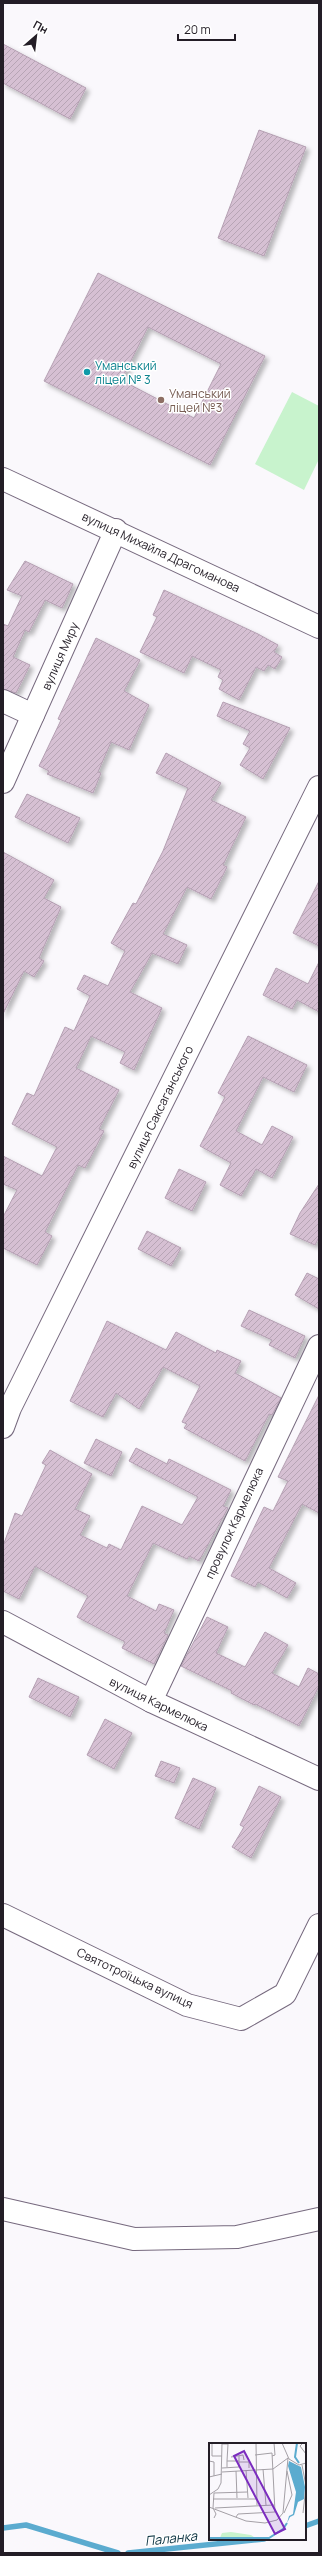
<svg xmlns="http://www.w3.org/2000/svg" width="322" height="2556" font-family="Manrope,sans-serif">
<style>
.green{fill:#c8f3cd}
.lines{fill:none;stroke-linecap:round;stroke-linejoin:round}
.stream{stroke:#5babcf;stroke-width:5.5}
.building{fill:url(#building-hatch);stroke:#b49fb2;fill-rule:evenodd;filter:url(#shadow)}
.minor-casing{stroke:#76697e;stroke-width:24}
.minor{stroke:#fff;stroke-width:22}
.culture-dot{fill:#0f9aa8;stroke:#fff;stroke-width:1.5}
.education-dot{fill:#8d6e63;stroke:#fff;stroke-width:1.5}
.labels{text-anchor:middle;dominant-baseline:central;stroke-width:3;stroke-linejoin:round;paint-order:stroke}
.culture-label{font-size:12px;fill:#0d838f;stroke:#fff;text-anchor:start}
.education-label{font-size:12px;fill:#785e54;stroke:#fff;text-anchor:start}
.street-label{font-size:12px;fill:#231d26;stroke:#fff}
.water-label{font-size:13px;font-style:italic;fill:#0b3241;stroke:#fff}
.inset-river{fill:none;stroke:#5babcf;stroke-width:2}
.inset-road{fill:none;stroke:#a4a0a6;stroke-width:1}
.view{fill:#7b2cbf;fill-opacity:0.15;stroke:#7b2cbf;stroke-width:2}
.inset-edge{fill:none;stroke:#231d26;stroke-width:2}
</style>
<defs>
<pattern id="building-hatch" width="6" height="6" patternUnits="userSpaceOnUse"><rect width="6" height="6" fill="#d6c0d3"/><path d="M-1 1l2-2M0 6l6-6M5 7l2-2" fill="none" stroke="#b7a5b5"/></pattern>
<filter id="shadow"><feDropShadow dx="3.5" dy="3.5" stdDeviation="2" flood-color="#0004"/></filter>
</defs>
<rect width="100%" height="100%" fill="#faf8fc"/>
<polygon class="green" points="292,392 319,406 319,459 304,490 255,464"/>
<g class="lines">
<g class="stream">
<polyline points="305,2526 319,2521"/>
<polyline points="3,2528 26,2525 118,2553"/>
<polyline points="128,2553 264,2539"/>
</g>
</g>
<g class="building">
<polygon points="3,44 86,88 70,119 3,83"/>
<polygon points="259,130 306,147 264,256 218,238"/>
<path d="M98,273L265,356L210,465L44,381ZM148,327L221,364L194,418L121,380Z"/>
<polygon points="25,561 73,584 62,608 45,600 29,632 25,630 13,657 30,665 16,693 3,689 3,624 8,626 22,596 7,590"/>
<polygon points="164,590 258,634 278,645 274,652 282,657 275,669 268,665 264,671 256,667 239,700 219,689 223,680 218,677 221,670 192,656 184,673 140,652 157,617 153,615"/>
<polygon points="96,638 140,660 124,691 149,705 129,750 111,742 98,772 101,773 93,793 47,774 49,771 39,766 61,720 58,719"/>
<polygon points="223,702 290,728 263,779 240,765 250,748 243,744 250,731 217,716"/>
<polygon points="166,753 221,783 211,800 246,817 223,865 227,867 211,899 187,887 163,934 187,945 178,964 152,953 130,992 162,1008 134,1070 120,1063 125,1052 91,1036 76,1068 119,1090 99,1129 104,1131 85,1168 78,1165 45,1232 52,1236 37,1265 3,1248 3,1217 17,1190 3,1184 3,1156 42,1176 57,1147 12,1124 27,1093 34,1096 65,1027 74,1031 90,996 77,989 84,975 108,986 125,951 111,943 133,903 136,904 163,851 188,788 156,773"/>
<polygon points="27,794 80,818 68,843 15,817"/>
<polygon points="3,852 54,880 44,898 61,907 39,958 44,961 34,977 24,971 3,1014"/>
<polygon points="319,881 319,946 293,933"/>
<polygon points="319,962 319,1012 297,1000 292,1009 263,995 276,968 308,984"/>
<polygon points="248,1036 307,1065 294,1092 263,1077 236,1131 262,1145 272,1126 293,1137 272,1178 256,1169 241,1196 220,1185 231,1163 200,1146 225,1097 218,1093"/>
<polygon points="179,1169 206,1182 192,1211 165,1198"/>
<polygon points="319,1184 319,1237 315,1245 290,1234 300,1213"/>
<polygon points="147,1231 181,1248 171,1266 138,1249"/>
<polygon points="307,1273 319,1279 319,1309 295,1295"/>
<polygon points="249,1310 305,1336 295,1358 269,1345 272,1340 241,1326"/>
<polygon points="107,1321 166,1350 176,1332 216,1353 217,1350 241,1361 235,1373 281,1398 272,1415 269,1414 245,1461 184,1428 187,1424 182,1422 200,1386 163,1367 139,1409 116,1393 103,1417 70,1401"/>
<polygon points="319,1395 319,1513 302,1504 269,1568 296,1583 287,1598 258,1582 255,1587 231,1576 264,1507 273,1511 288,1481 278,1477"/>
<polygon points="96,1439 122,1452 111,1476 84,1463"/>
<polygon points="136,1448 167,1464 169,1459 231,1490 223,1506 228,1508 199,1561 189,1556 187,1559 153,1543 127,1596 156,1611 159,1604 174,1610 164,1633 168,1635 154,1664 122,1648 125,1642 77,1617 88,1596 35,1566 19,1599 3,1591 3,1546 15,1513 22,1516 46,1465 42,1463 50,1450 92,1474 75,1509 90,1516 80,1535 107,1548 109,1544 121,1550 142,1506 182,1525 198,1497 129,1461"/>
<polygon points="207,1617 228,1627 216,1653 245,1667 265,1632 288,1645 272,1673 299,1687 308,1668 319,1674 319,1686 299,1726 255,1704 254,1705 231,1693 232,1691 181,1666"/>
<polygon points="38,1678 79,1697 70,1717 29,1697"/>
<polygon points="105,1719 132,1733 114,1769 87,1755"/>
<polygon points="161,1761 180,1768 174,1783 155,1776"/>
<polygon points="193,1778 216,1788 199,1829 175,1818"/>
<polygon points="259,1786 281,1797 251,1858 232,1847 244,1827 240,1825"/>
</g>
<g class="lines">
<g class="minor-casing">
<g id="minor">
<polyline points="3,479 319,627"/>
<polyline points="3,701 33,715"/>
<polyline points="3,782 116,530"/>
<polyline points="3,1427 10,1408 319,787"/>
<polyline points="3,1622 151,1701 319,1779"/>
<polyline points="151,1701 319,1346"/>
<polyline points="3,1915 187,2005 241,2019 285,1994 319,1925"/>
<polyline points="3,2209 134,2239 237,2237 319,2219"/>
</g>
</g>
<use href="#minor" class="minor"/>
</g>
<circle class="culture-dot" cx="87" cy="372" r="4"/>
<circle class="education-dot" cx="161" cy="400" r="4"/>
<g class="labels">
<g class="culture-label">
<text x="95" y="365">Уманський<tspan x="95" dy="14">ліцей № 3</tspan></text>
</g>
<g class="education-label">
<text x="169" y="393">Уманський<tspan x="169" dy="14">ліцей №3</tspan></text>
</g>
<g class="street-label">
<text transform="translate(161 552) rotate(25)">вулиця Михайла Драгоманова</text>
<text transform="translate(60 656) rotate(-66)">вулиця Миру</text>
<text transform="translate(160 1107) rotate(-64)">вулиця Саксаганського</text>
<text transform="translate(234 1523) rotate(-65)">провулок Кармелюка</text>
<text transform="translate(159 1704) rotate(26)">вулиця Кармелюка</text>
<text transform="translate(135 1978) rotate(25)">Святотроїцька вулиця</text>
</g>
<g class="water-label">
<text transform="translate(171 2538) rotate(-6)">Паланка</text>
</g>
</g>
<g transform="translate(209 2443)">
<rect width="97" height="97" fill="#faf8fc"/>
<path d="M22,89L42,92L49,97H10L13,90Z" fill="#c8f3cd"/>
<path d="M80,18L92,24L96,44L95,56L89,59L85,72L81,74L78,80L80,73L84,71L87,49L79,23Z" fill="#5babcf"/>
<path class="inset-river" d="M88,0L86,14L90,20M0,95H60L74,86L78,80"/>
<path class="inset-road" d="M3,0V13H13M47,0L48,62M73,0L80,16L90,22L97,20M94,0L91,3L97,11M13,1H19L18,18M63,13L66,12L65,0M22,14L34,12L35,17M0,18L5,19V33M30,19H40V25M93,22L97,43L94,70M18,24V18H30M13,25L30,24V13M54,26L57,62M64,26L79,15M37,27L39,55M27,28L28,55M13,29L64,26M0,34L13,31M0,52L9,46L12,40L13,0M4,56H48M0,64L37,78L56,80L68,77L74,70L79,15M6,65L65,62M75,70L83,52L78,28M27,74L29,71L66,69L63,10L46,12M5,75L7,71L4,65L5,50L38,49"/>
<path class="view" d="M35,8L76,86L66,91L25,13Z"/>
<rect width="97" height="97" class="inset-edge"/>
</g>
<rect width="322" height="2556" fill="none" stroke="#231d26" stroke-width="8"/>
<g transform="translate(36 36) rotate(28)" stroke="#ffffff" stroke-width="3" paint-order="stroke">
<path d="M0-3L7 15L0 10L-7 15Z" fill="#231d26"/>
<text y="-6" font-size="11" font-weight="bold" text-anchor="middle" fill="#231d26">Пн</text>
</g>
<path d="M178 34v6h57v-6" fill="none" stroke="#231d26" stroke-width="2"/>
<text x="184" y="34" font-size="12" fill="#231d26" stroke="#ffffff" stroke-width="3" paint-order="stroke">20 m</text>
</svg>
